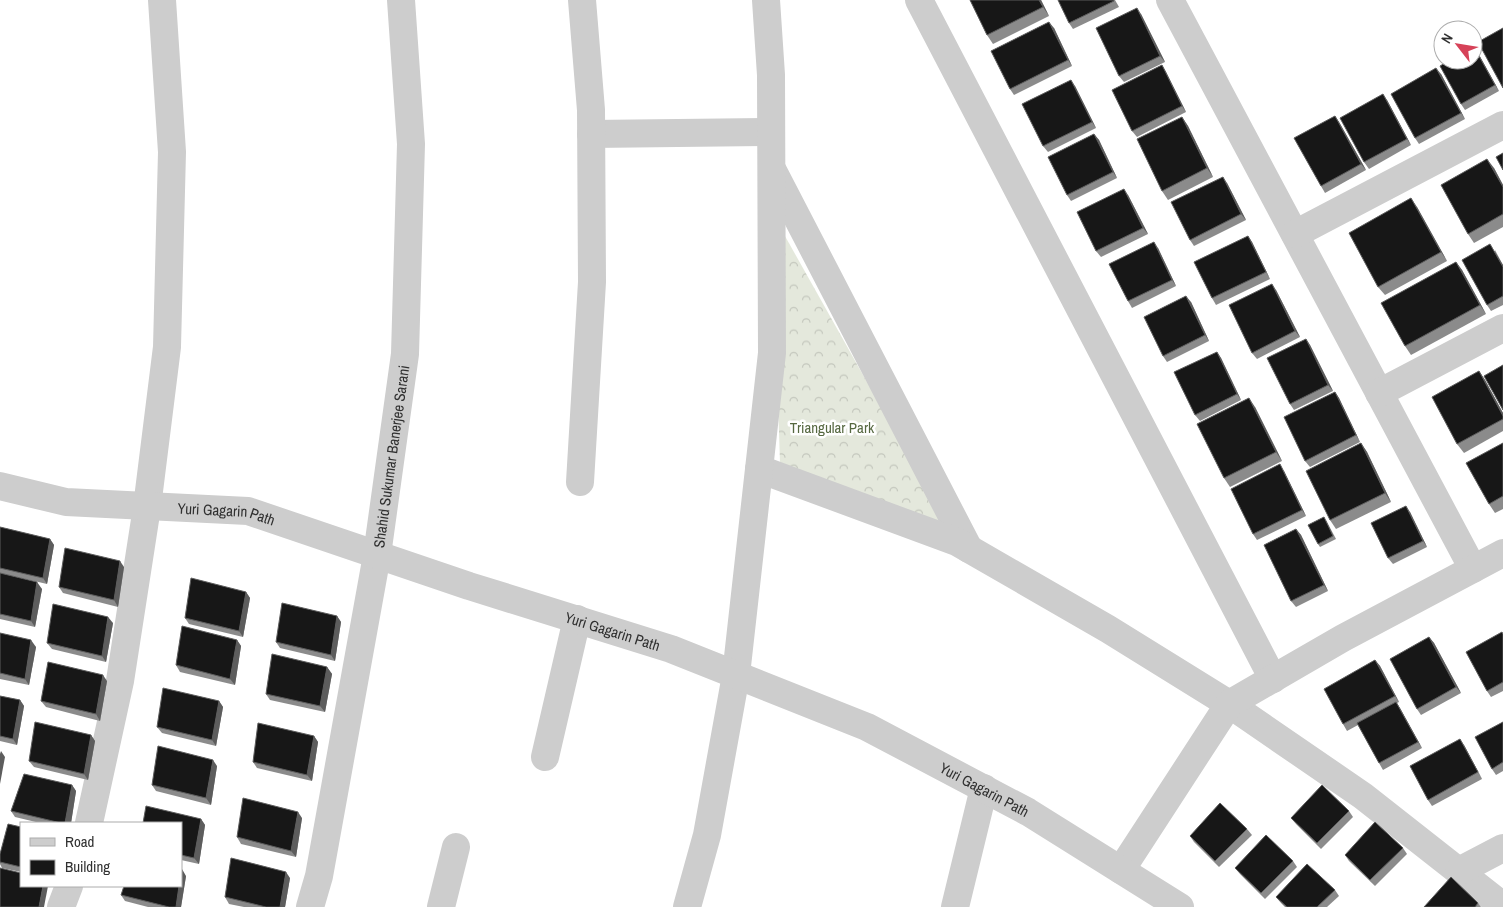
<svg xmlns="http://www.w3.org/2000/svg" width="1503" height="907" font-family="'Archivo Narrow',sans-serif">
<style>
.forest{fill:url(#forest-crowns)}
.lines{fill:none;stroke-linecap:round;stroke-linejoin:round}
.minor{stroke:#cdcdcd;stroke-width:28}
.tertiary{stroke:#cdcdcd;stroke-width:28}
.wall{fill:#8b8b8b}
.shaded-wall{fill:#5d5d5d}
.building{fill:#171717;stroke:#5d5d5d}
.labels{text-anchor:middle;dominant-baseline:central;stroke-width:5;stroke-linejoin:round;paint-order:stroke}
.park-label{font-size:15px;fill:#566841;stroke:#fff}
.street-label{font-size:15px;fill:#303030;stroke:#fff}
</style>
<defs>
<pattern id="forest-crowns" width="20" height="18" patternUnits="userSpaceOnUse" patternTransform="scale(1.25)"><rect width="20" height="18" fill="#e4e8dc"/><path d="M2 6a3 3 0 1 1 6 0M12 15a3 3 0 1 1 6 0" fill="none" stroke="#c4c7bd"/></pattern>
</defs>
<rect width="100%" height="100%" fill="#fff"/>
<polygon class="forest" points="772,213 957,542 780,463"/>
<g class="lines">
<g class="minor">
<polyline points="919,0 1273,679"/>
<polyline points="1170,0 1473,569"/>
<polyline points="591,134 771,132"/>
<polyline points="773,171 969,549"/>
<polyline points="1295,234 1503,125"/>
<polyline points="1379,393 1503,328"/>
<polyline points="759,469 957,542 1108,629 1229,704 1363,796 1503,906"/>
<polyline points="580,482 592,282 591,110 582,0"/>
<polyline points="545,757 577,619"/>
<polyline points="89,823 120,681 147,507 167,347 172,152 162,0"/>
<polyline points="1121,870 1229,704 1343,638 1503,553"/>
<polyline points="1459,871 1503,848"/>
<polyline points="61,907 69,886"/>
<path id="s1" d="M310,907L319,876L377,555L405,354L411,144L401,0"/>
<polyline points="441,907 456,847"/>
<polyline points="687,907 707,835 736,675 772,353 771,75 766,0"/>
<polyline points="955,907 984,788"/>
</g>
<path class="tertiary" id="s2" d="M0,486L66,502L248,511L469,586L671,649L867,727L1028,812L1180,907"/>
</g>
<g class="wall">
<polygon points="970,0 1041,0 1049,16 993,44 987,35"/>
<polygon points="1115,0 1119,7 1073,29 1069,23"/>
<polygon points="1141,14 1165,62 1124,82 1119,76"/>
<polygon points="1054,28 1072,66 1014,95 1010,89"/>
<polygon points="1478,53 1499,91 1465,110 1461,104"/>
<polygon points="1162,65 1166,72 1186,112 1137,137 1132,131"/>
<polygon points="1441,74 1465,119 1419,144 1415,138"/>
<polygon points="1075,86 1096,128 1048,152 1043,146"/>
<polygon points="1387,100 1411,145 1369,169 1364,162"/>
<polygon points="1335,116 1339,122 1366,170 1325,193 1321,186"/>
<polygon points="1182,117 1188,126 1213,177 1168,200 1162,191"/>
<polygon points="1094,134 1099,140 1117,178 1071,201 1067,195"/>
<polygon points="1494,168 1503,185 1503,227 1474,243 1468,234"/>
<polygon points="1227,183 1246,220 1194,246 1190,240"/>
<polygon points="1128,195 1148,234 1101,257 1096,251"/>
<polygon points="1417,207 1447,261 1385,295 1378,287"/>
<polygon points="1248,236 1252,242 1270,279 1216,305 1212,298"/>
<polygon points="1158,248 1176,286 1132,308 1128,301"/>
<polygon points="1495,250 1503,265 1503,305 1491,311 1487,305"/>
<polygon points="1456,262 1462,270 1486,314 1411,355 1405,346"/>
<polygon points="1276,290 1300,337 1257,359 1252,353"/>
<polygon points="1191,302 1209,341 1167,362 1163,356"/>
<polygon points="1306,339 1310,345 1333,391 1294,410 1290,404"/>
<polygon points="1217,352 1221,358 1241,400 1200,421 1195,415"/>
<polygon points="1479,371 1485,380 1503,413 1503,431 1464,453 1457,444"/>
<polygon points="1335,392 1339,398 1360,442 1310,467 1305,461"/>
<polygon points="1255,407 1282,461 1230,487 1224,478"/>
<polygon points="1361,443 1367,452 1391,502 1336,529 1330,520"/>
<polygon points="1503,443 1503,509 1495,513 1489,504"/>
<polygon points="1284,471 1306,516 1257,540 1253,534"/>
<polygon points="1410,512 1427,547 1393,564 1388,558"/>
<polygon points="1326,520 1336,539 1320,547 1318,544"/>
<polygon points="0,527 50,539 54,545 47,584 0,573"/>
<polygon points="1296,529 1301,535 1328,591 1296,607 1291,601"/>
<polygon points="124,567 118,607 63,593 59,587"/>
<polygon points="0,573 42,589 35,627 0,619"/>
<polygon points="246,592 250,598 243,637 189,624 185,618"/>
<polygon points="337,616 341,622 335,661 280,648 276,642"/>
<polygon points="113,623 106,662 52,649 47,643"/>
<polygon points="0,633 36,647 29,685 0,679"/>
<polygon points="1503,634 1503,691 1491,697 1487,691"/>
<polygon points="1429,637 1434,643 1461,693 1421,715 1417,709"/>
<polygon points="237,640 241,646 235,685 180,672 176,665"/>
<polygon points="1375,660 1380,666 1399,702 1397,703 1422,748 1383,770 1379,763 1358,725 1347,731 1343,724"/>
<polygon points="327,667 332,674 325,712 270,700 266,694"/>
<polygon points="107,681 100,721 46,707 41,701"/>
<polygon points="0,696 20,700 24,706 17,745 0,741"/>
<polygon points="219,701 223,707 216,746 162,733 157,727"/>
<polygon points="1503,722 1503,771 1496,775 1492,769"/>
<polygon points="91,735 95,741 88,780 34,767 29,761"/>
<polygon points="314,736 318,742 312,781 257,768 253,762"/>
<polygon points="1464,745 1482,779 1432,806 1428,800"/>
<polygon points="217,766 211,805 156,791 152,785"/>
<polygon points="72,785 76,791 71,823 40,823 15,817 11,811"/>
<polygon points="1349,811 1353,817 1321,849 1296,824 1291,818"/>
<polygon points="302,818 296,857 241,844 237,837"/>
<polygon points="201,819 205,825 199,864 181,860 181,823"/>
<polygon points="21,827 21,872 2,868 0,864 0,854"/>
<polygon points="1247,829 1252,835 1219,867 1194,842 1190,836"/>
<polygon points="1403,848 1407,854 1375,886 1349,861 1345,855"/>
<polygon points="1293,861 1297,867 1265,899 1240,874 1235,868"/>
<polygon points="186,876 181,907 148,907 125,901 121,895"/>
<polygon points="290,878 285,907 244,907 229,904 225,897"/>
<polygon points="1335,890 1339,896 1327,907 1285,907 1281,903 1276,897"/>
<polygon points="1478,903 1481,907 1424,907"/>
</g>
<g class="shaded-wall">
<polygon points="1039,0 1041,0 1049,16 1043,7"/>
<polygon points="1137,8 1141,14 1165,62 1160,56"/>
<polygon points="1049,22 1054,28 1072,66 1068,60"/>
<polygon points="1474,47 1478,53 1499,91 1495,85"/>
<polygon points="1162,65 1166,72 1186,112 1182,106"/>
<polygon points="1436,68 1441,74 1465,119 1461,113"/>
<polygon points="1071,80 1075,86 1096,128 1092,122"/>
<polygon points="1383,94 1387,100 1411,145 1407,139"/>
<polygon points="1335,116 1339,122 1366,170 1361,164"/>
<polygon points="1182,117 1188,126 1213,177 1207,168"/>
<polygon points="1094,134 1099,140 1117,178 1113,172"/>
<polygon points="1487,159 1494,168 1503,185 1503,187"/>
<polygon points="1223,177 1227,183 1246,220 1241,214"/>
<polygon points="1124,189 1128,195 1148,234 1143,228"/>
<polygon points="1411,198 1417,207 1447,261 1441,252"/>
<polygon points="1248,236 1252,242 1270,279 1266,272"/>
<polygon points="1154,242 1158,248 1176,286 1172,280"/>
<polygon points="1490,244 1503,265 1503,267"/>
<polygon points="1456,262 1462,270 1486,314 1480,305"/>
<polygon points="1272,284 1276,290 1300,337 1295,331"/>
<polygon points="1186,296 1191,302 1209,341 1205,335"/>
<polygon points="1306,339 1310,345 1333,391 1328,385"/>
<polygon points="1217,352 1221,358 1241,400 1237,394"/>
<polygon points="1479,371 1485,380 1503,413 1503,416"/>
<polygon points="1335,392 1339,398 1360,442 1356,435"/>
<polygon points="1249,398 1255,407 1282,461 1276,452"/>
<polygon points="1361,443 1367,452 1391,502 1385,493"/>
<polygon points="1280,464 1284,471 1306,516 1302,510"/>
<polygon points="1406,506 1410,512 1427,547 1423,541"/>
<polygon points="1296,529 1301,535 1328,591 1324,585"/>
<polygon points="50,539 54,545 47,584 43,578"/>
<polygon points="120,561 124,567 118,607 114,600"/>
<polygon points="37,582 42,589 35,627 31,621"/>
<polygon points="246,592 250,598 243,637 239,631"/>
<polygon points="337,616 341,622 335,661 331,655"/>
<polygon points="108,617 113,623 106,662 102,656"/>
<polygon points="1429,637 1434,643 1461,693 1456,687"/>
<polygon points="31,640 36,647 29,685 25,679"/>
<polygon points="237,640 241,646 235,685 230,679"/>
<polygon points="1375,660 1380,666 1399,702 1395,696"/>
<polygon points="327,667 332,674 325,712 320,706"/>
<polygon points="103,675 107,681 100,721 96,714"/>
<polygon points="20,700 24,706 17,745 13,739"/>
<polygon points="219,701 223,707 216,746 212,740"/>
<polygon points="1396,702 1400,708 1422,748 1418,742"/>
<polygon points="91,735 95,741 88,780 84,774"/>
<polygon points="314,736 318,742 312,781 307,775"/>
<polygon points="1460,739 1464,745 1482,779 1478,772"/>
<polygon points="1,751 5,757 0,784 0,754"/>
<polygon points="213,760 217,766 211,805 206,798"/>
<polygon points="72,785 76,791 71,823 65,823"/>
<polygon points="298,812 302,818 296,857 291,851"/>
<polygon points="201,819 205,825 199,864 194,858"/>
<polygon points="182,869 186,876 181,907 176,907 179,886 181,886"/>
<polygon points="286,872 290,878 285,907 280,907"/>
<polygon points="43,886 48,886 44,907 39,907"/>
</g>
<g class="building">
<polygon points="970,0 1039,0 1043,7 987,35"/>
<polygon points="1058,0 1114,0 1114,1 1069,23"/>
<polygon points="1137,8 1160,56 1119,76 1096,28"/>
<polygon points="1049,22 1068,60 1010,89 991,51"/>
<polygon points="1503,28 1503,88 1478,42"/>
<polygon points="1473,47 1474,47 1495,85 1461,104 1440,66 1450,60 1473,60"/>
<polygon points="1162,65 1182,106 1132,131 1112,90"/>
<polygon points="1436,68 1461,113 1415,138 1391,94"/>
<polygon points="1071,80 1092,122 1043,146 1022,104"/>
<polygon points="1383,94 1407,139 1364,162 1340,118"/>
<polygon points="1335,116 1361,164 1321,186 1294,138"/>
<polygon points="1182,117 1207,168 1162,191 1137,139"/>
<polygon points="1094,134 1113,172 1067,195 1048,157"/>
<polygon points="1503,153 1503,170 1496,157"/>
<polygon points="1487,159 1503,187 1503,214 1468,234 1441,185"/>
<polygon points="1223,177 1241,214 1190,240 1171,202"/>
<polygon points="1124,189 1143,228 1096,251 1077,212"/>
<polygon points="1411,198 1441,252 1378,287 1349,233"/>
<polygon points="1248,236 1266,272 1212,298 1194,262"/>
<polygon points="1154,242 1172,280 1128,301 1109,264"/>
<polygon points="1490,244 1503,267 1503,296 1487,305 1462,260"/>
<polygon points="1456,262 1480,305 1405,346 1381,303"/>
<polygon points="1272,284 1295,331 1252,353 1229,305"/>
<polygon points="1186,296 1205,335 1163,356 1144,317"/>
<polygon points="1306,339 1328,385 1290,404 1267,358"/>
<polygon points="1217,352 1237,394 1195,415 1174,372"/>
<polygon points="1503,365 1503,410 1484,376"/>
<polygon points="1479,371 1503,416 1503,419 1457,444 1432,397"/>
<polygon points="1335,392 1356,435 1305,461 1284,417"/>
<polygon points="1249,398 1276,452 1224,478 1197,424"/>
<polygon points="1361,443 1385,493 1330,520 1306,471"/>
<polygon points="1503,443 1503,496 1489,504 1466,463"/>
<polygon points="1280,464 1302,510 1253,534 1231,489"/>
<polygon points="1406,506 1423,541 1388,558 1371,523"/>
<polygon points="1324,517 1333,536 1318,544 1308,525"/>
<polygon points="0,527 50,539 43,578 0,568"/>
<polygon points="1296,529 1324,585 1291,601 1264,545"/>
<polygon points="65,548 120,561 114,600 59,587"/>
<polygon points="0,573 37,582 31,621 0,614"/>
<polygon points="191,578 246,592 239,631 185,618"/>
<polygon points="282,603 337,616 331,655 276,642"/>
<polygon points="53,604 108,617 102,656 47,643"/>
<polygon points="182,626 237,640 230,679 176,665"/>
<polygon points="1502,632 1503,634 1503,682 1487,691 1466,652"/>
<polygon points="0,633 31,640 25,679 0,673"/>
<polygon points="1429,637 1456,687 1417,709 1390,659"/>
<polygon points="272,654 327,667 320,706 266,694"/>
<polygon points="1375,660 1395,696 1343,724 1324,689"/>
<polygon points="48,662 103,675 96,714 41,701"/>
<polygon points="163,688 219,701 212,740 157,727"/>
<polygon points="0,696 20,700 13,739 0,736"/>
<polygon points="1396,702 1418,742 1379,763 1357,723"/>
<polygon points="35,722 91,735 84,774 29,761"/>
<polygon points="1503,722 1503,762 1492,769 1475,737"/>
<polygon points="258,723 314,736 307,775 253,762"/>
<polygon points="1460,739 1478,772 1428,800 1410,766"/>
<polygon points="158,746 213,760 206,798 152,785"/>
<polygon points="24,774 72,785 65,823 61,823 11,811"/>
<polygon points="1322,785 1349,811 1317,843 1291,818"/>
<polygon points="243,798 298,812 291,851 237,837"/>
<polygon points="1220,803 1247,829 1215,861 1190,836"/>
<polygon points="146,806 201,819 194,858 181,855 181,823 143,823"/>
<polygon points="1375,822 1403,848 1370,880 1345,855"/>
<polygon points="8,824 21,827 21,867 0,862 0,854"/>
<polygon points="1266,835 1293,861 1261,893 1235,868"/>
<polygon points="231,858 286,872 280,907 266,907 225,897"/>
<polygon points="1307,864 1335,890 1317,907 1287,907 1276,897"/>
<polygon points="0,868 21,873 21,886 43,886 39,907 0,907"/>
<polygon points="1451,877 1478,903 1475,907 1424,907"/>
<polygon points="124,886 179,886 176,907 169,907 121,895"/>
</g>
<g class="labels">
<g class="park-label">
<text x="832" y="427">Triangular Park</text>
</g>
<g class="street-label">
<text stroke="none"><textPath href="#s1" startOffset="458">Shahid Sukumar Banerjee Sarani</textPath></text>
<text stroke="none"><textPath href="#s2" startOffset="229">Yuri Gagarin Path</textPath></text>
<text stroke="none"><textPath href="#s2" startOffset="634">Yuri Gagarin Path</textPath></text>
<text stroke="none"><textPath href="#s2" startOffset="1039">Yuri Gagarin Path</textPath></text>
</g>
</g>
<rect x="20" y="822" width="162" height="65" fill="#ffffff" stroke="#acacac"/>
<rect x="30" y="838" width="25" height="8" fill="#cdcdcd" stroke="#acacac"/>
<text x="65" y="847" font-size="15" fill="#303030">Road</text>
<rect x="30" y="860" width="25" height="15" fill="#171717" stroke="#acacac"/>
<text x="65" y="872" font-size="15" fill="#303030">Building</text>
<g transform="translate(1458 45) rotate(301)"><circle r="24" fill="#ffffff" stroke="#acacac"/>
<path d="M0-4L9 19L0 12L-9 19Z" fill="#d64258"/>
<text y="-8" font-size="14" font-weight="bold" text-anchor="middle" fill="#303030">N</text>
</g>
</svg>
